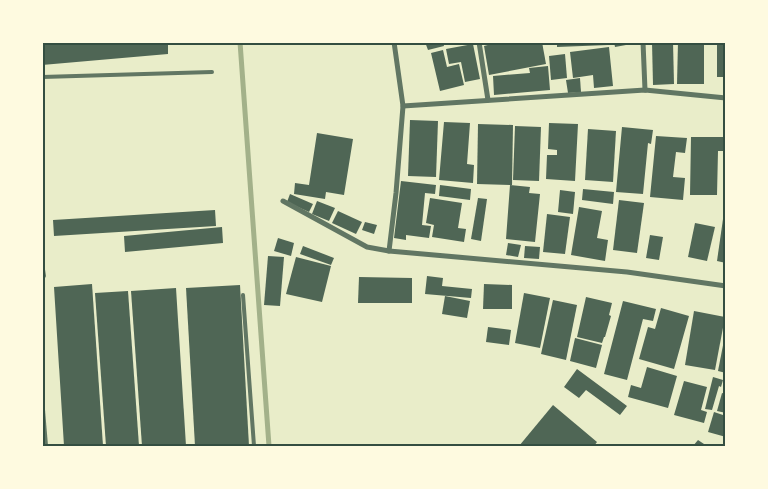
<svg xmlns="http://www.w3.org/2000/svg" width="768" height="489" font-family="'Open Sans',sans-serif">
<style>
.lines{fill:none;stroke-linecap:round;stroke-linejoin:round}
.stream{stroke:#a3b18a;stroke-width:5}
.building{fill:#4f6655}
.service{stroke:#617663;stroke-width:4}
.minor{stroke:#617663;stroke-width:5}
.neatline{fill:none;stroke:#344e41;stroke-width:2}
</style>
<rect width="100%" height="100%" fill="#e9edc9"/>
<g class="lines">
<polyline class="stream" points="240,42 269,446"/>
</g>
<g class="building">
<polygon points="42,42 168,42 168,54 42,65"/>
<polygon points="425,42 443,42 444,46 428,50"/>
<polygon points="499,42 542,42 546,64 489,75 484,46"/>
<polygon points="557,42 608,42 608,45 557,47"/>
<polygon points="614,42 625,42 626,45 615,47"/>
<polygon points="652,42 673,42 674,84 653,85"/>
<polygon points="678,42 704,42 704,84 677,84"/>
<rect x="717" y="42" width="9" height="35"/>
<polygon points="473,44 480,79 465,82 461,62 449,64 446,49"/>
<polygon points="609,47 613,86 594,88 593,75 573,78 570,52"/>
<polygon points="443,50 447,67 459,64 464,85 440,91 431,53"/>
<polygon points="565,54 567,78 551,80 549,56"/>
<polygon points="548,66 550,90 494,95 493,76 530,73 529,68"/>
<polygon points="580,78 581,92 568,93 566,80"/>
<polygon points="410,120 438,121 436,177 408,176"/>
<polygon points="444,122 470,123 467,164 474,165 473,183 439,180"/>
<polygon points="549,123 578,124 575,181 546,179 547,155 557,155 557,150 548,149"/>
<polygon points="478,124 513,125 512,185 477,184"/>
<polygon points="515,126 541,127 539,181 513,180"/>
<polygon points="622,127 653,130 651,144 648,143 643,194 616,192"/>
<polygon points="588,129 616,131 613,182 585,180"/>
<polygon points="317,133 353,139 344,195 326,192 325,199 294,194 295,183 309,185"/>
<polygon points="656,136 687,138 685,153 676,152 673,177 685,178 683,200 650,197"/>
<polygon points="691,137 725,137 725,151 718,151 717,195 690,195"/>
<polygon points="401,181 436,185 435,194 425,193 422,225 431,226 429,238 406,235 406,240 394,238"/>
<polygon points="440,185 471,189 470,200 439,196"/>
<polygon points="510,185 530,187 529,193 540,194 535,242 506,239"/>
<polygon points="583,189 614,192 613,204 582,200"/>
<polygon points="560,190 575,192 573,214 558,212"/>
<polygon points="290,194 313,204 309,212 287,202"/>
<polygon points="430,198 462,203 458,228 466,229 464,242 432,237 434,225 426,223"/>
<polygon points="478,198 487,199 481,241 471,239"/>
<polygon points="619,200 644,203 637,253 613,250"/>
<polygon points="317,201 335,208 329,221 312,214"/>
<polygon points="579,207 602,211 597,238 608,240 605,261 571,255"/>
<polygon points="215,210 216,226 54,236 53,220"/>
<polygon points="338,211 362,222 356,234 332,223"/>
<polygon points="724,212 726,212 726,263 717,261"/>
<polygon points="547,214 570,217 565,254 543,252"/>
<polygon points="365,222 377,225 374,234 362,230"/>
<polygon points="695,223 715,227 707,261 688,257"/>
<polygon points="222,227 223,243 125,252 124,236"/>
<polygon points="650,235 663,237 659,260 646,258"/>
<polygon points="278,238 294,243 291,256 274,251"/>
<polygon points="508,243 521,245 518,257 506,255"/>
<polygon points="303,246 334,258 331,265 300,254"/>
<polygon points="525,246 540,247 539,259 524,258"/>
<polygon points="268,256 284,257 280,306 264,305"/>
<polygon points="296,257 331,266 322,302 286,294"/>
<polygon points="427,276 443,278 442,286 472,289 471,298 425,294"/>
<polygon points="359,277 412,278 412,303 358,303"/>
<polygon points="92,284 103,446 64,446 54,287"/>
<polygon points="484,284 512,285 512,309 483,309"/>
<polygon points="240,285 249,446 195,446 186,288"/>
<polygon points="176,288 186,446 142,446 131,291"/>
<polygon points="128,291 139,446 106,446 95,293"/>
<polygon points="524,293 550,298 540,348 515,343"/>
<polygon points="445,296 470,301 467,318 442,314"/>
<polygon points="586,297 612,303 609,315 611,316 605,337 604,337 602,343 577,337"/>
<polygon points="553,300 577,305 566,360 541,354"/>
<polygon points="623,301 656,309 653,321 643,319 627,380 604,374"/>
<polygon points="661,308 689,316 674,369 639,359 648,327 655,329"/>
<polygon points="694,311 725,317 715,370 685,365"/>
<polygon points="488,327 511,330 509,345 486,342"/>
<polygon points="725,335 726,335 726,373 718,371"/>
<polygon points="575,338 602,345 596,368 570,361"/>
<polygon points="647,367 677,376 668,408 628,397 631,385 641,388"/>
<polygon points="577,369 627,406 620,415 586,390 579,398 564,387"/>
<polygon points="713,377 723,380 721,387 719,386 712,410 705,409"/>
<polygon points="684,381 707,387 701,410 707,412 704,423 674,415"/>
<polygon points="722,393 726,394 726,413 717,411"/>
<polygon points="553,405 597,442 594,446 519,446"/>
<polygon points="714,412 726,416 726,437 708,432"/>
<polygon points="698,440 707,446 693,446"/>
</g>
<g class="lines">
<g class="service">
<polyline points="42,77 212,72"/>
<polyline points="42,263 44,276"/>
<polyline points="243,295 254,446"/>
<polyline points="42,398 46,446"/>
</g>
<g class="minor">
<polyline points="479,42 488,100"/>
<polyline points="643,42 645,90"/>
<polyline points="403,106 645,90 726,98"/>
<polyline points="283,201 367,247 389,251 627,272 726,286"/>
<polyline points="389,251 396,193 403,106 394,42"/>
</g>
</g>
<rect width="768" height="489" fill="none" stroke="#fefae0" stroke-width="88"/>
<rect x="44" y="44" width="680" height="401" class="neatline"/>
</svg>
